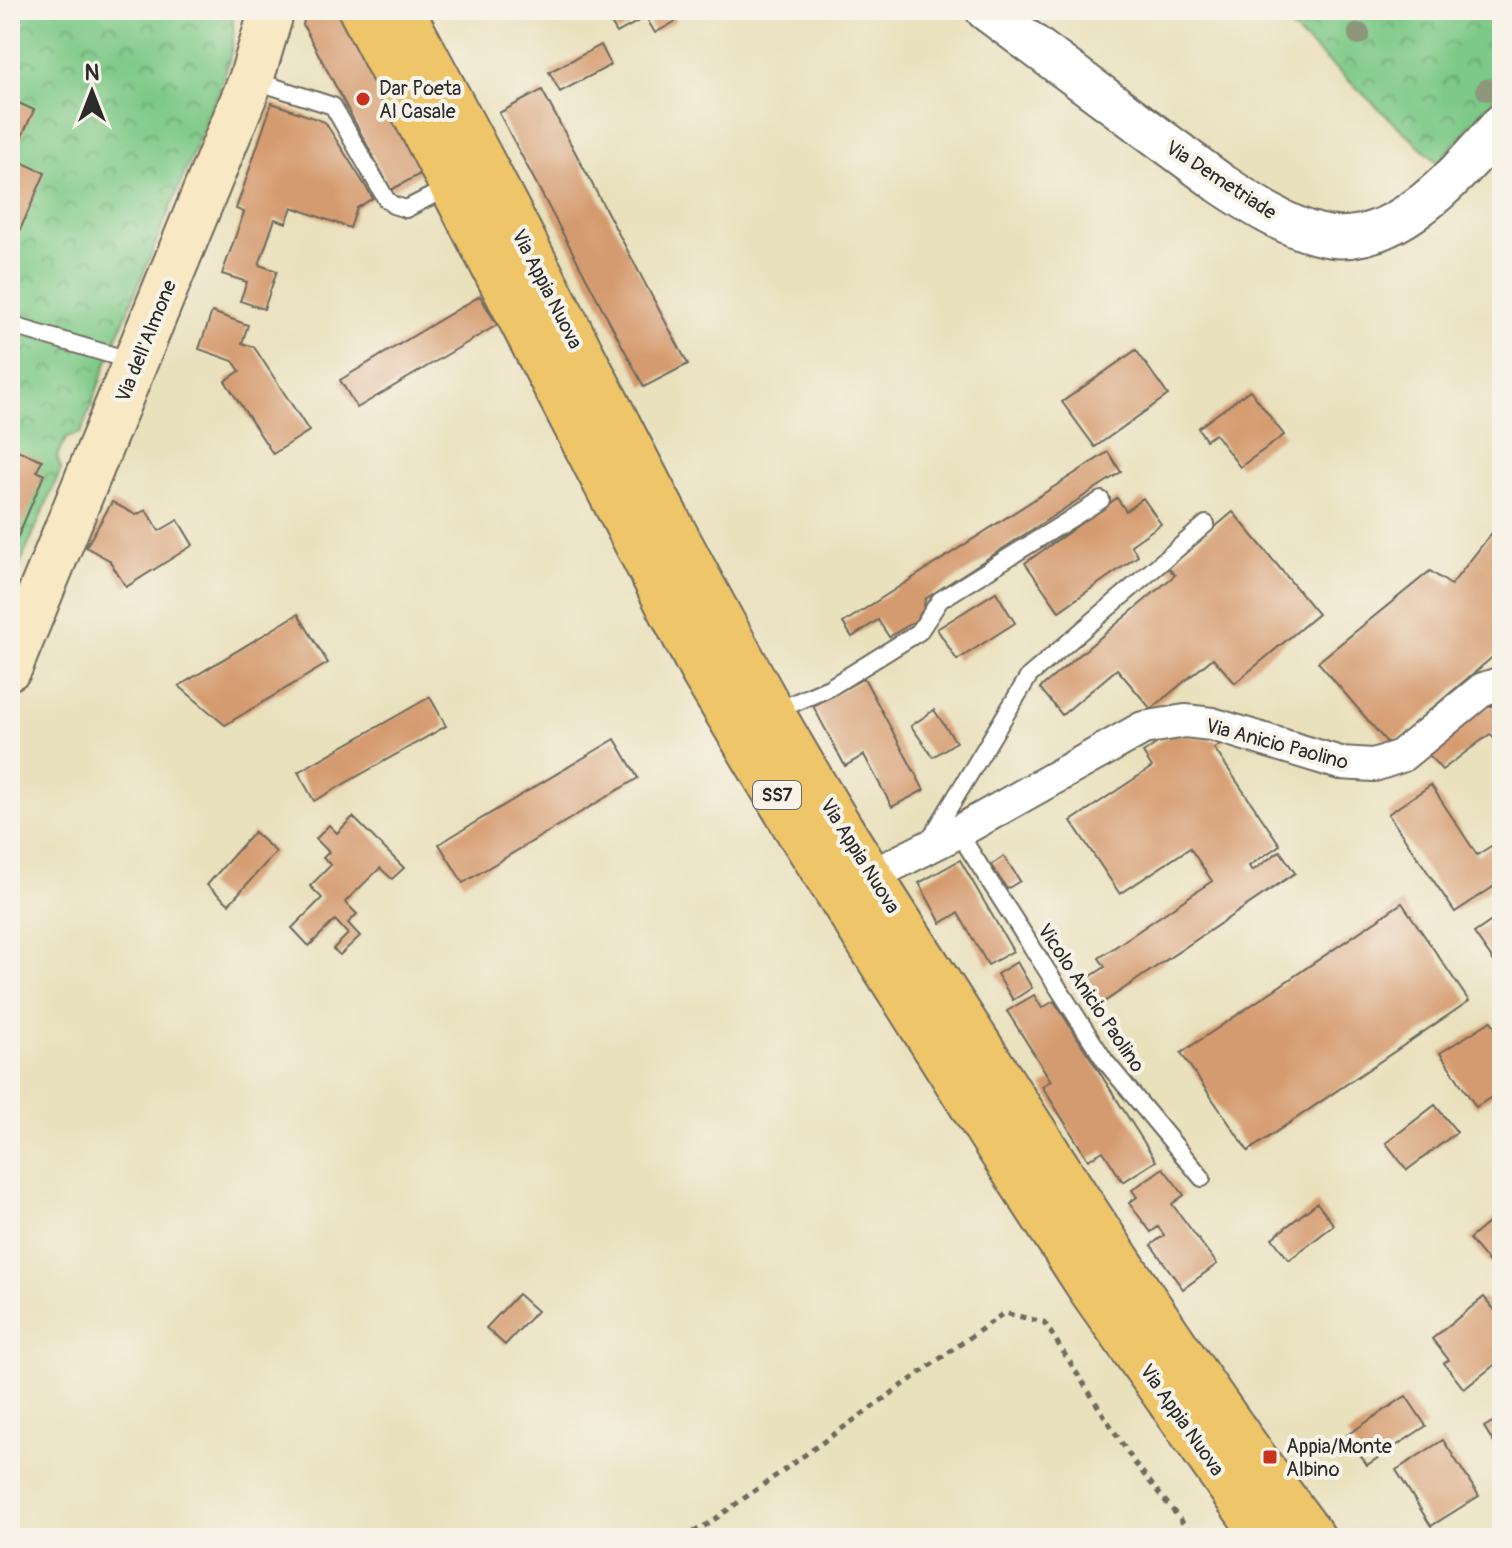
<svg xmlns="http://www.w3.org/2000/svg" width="1512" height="1548" font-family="Pangolin,sans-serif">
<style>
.park{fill:url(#park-crowns);stroke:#547a59;stroke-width:2}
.building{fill:#d59b6f}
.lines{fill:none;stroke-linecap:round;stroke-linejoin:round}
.service-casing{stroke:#6e6a5e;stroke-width:20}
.minor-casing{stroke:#6e6a5e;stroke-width:36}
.tertiary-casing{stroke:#6e6a5e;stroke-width:44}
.secondary-casing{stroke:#6e6a5e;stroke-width:48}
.primary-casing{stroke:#6e6a5e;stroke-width:48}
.path{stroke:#6e6a5e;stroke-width:5;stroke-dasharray:6 6;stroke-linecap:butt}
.service{stroke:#fff;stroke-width:16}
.minor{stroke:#fff;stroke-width:32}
.tertiary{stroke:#fff;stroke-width:40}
.secondary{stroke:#f8e8c3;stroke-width:44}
.primary{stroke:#eec569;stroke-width:44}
.tree{fill:#8e967c}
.poi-dot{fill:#c8321e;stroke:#f7f3e8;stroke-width:3}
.labels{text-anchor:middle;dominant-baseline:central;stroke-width:8;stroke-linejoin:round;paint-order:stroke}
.shield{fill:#f7f3e8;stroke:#686764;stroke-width:2}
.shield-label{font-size:18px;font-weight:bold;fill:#2b2b2b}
.poi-label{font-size:20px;fill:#2b2b2b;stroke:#f7f3e8;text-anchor:start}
.street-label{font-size:20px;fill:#2b2b2b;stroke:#f7f3e8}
</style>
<defs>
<pattern id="park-crowns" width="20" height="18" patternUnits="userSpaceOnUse" patternTransform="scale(2)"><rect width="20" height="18" fill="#7dc987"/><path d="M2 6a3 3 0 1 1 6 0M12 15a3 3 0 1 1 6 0" fill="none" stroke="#67a36f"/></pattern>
</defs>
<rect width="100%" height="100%" fill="#f7f3e8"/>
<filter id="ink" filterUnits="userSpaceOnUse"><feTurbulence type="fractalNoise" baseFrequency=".0125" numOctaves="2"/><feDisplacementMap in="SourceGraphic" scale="16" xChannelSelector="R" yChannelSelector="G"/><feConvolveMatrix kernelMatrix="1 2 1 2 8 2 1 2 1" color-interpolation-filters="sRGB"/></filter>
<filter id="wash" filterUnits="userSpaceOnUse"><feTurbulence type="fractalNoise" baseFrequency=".006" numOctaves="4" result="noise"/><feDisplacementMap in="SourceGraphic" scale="32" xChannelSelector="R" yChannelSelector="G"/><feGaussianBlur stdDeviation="1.8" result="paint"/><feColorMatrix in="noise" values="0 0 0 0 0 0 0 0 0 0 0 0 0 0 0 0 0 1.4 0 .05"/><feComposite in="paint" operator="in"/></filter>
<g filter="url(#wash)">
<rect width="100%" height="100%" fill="#e9e0bc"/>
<g class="park">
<path d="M10,10H231C238,36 229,62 221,86L110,354L81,433L67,437L57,456L61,470L10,587Z"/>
<polygon points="1272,10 1502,10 1502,89 1438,163"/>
</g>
<g id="blocks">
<g class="building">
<polygon points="306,10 339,10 422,173 391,190 303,25"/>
<polygon points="603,10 670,10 676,21 655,33 646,17 617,33"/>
<polygon points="601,45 611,65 560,92 549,72"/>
<polygon points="542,90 688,364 644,387 499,113"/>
<polygon points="10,99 34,110 12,158 45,173 17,237 10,234"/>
<polygon points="272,103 325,122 373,198 357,208 350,228 292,207 286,223 275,219 259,265 277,271 264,309 240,301 247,282 222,274 244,212 236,209"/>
<polygon points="480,296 497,325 357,408 340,380"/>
<polygon points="212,312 248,325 242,343 254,347 309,431 273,454 225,381 240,371 233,361 199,349"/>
<polygon points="1136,350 1168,395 1095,447 1062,402"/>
<polygon points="1250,390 1284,435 1240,467 1215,434 1206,440 1198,428"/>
<polygon points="17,450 42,460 37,471 44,475 10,555 10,458 13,460"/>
<polygon points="1108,452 1121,472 925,599 923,616 889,637 878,620 852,637 843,623"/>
<polygon points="1117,498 1126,511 1143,498 1161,524 1131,545 1138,556 1059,611 1025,563"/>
<polygon points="112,502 136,515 146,510 159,531 178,520 193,545 126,587 109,560 86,547"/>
<polygon points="1233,512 1318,614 1235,683 1213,658 1151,709 1117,669 1062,715 1040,688 1175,575 1167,567"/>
<polygon points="1502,520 1502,649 1389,745 1318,662 1430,571 1451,585"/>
<polygon points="996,592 1015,623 957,660 937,629"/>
<polygon points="298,614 328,663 225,725 179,686"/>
<polygon points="864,678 924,790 892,807 864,755 845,766 813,706"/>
<polygon points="430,697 446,726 314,801 298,772"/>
<polygon points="1500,703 1502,705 1502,743 1490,734 1442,770 1425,751 1468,714"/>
<polygon points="934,710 956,742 933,757 911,726"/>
<polygon points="1172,733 1224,742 1214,748 1280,845 1249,866 1252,871 1280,851 1295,873 1095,1008 1079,984 1105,967 1099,958 1212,881 1190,848 1120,894 1071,821 1152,767 1143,753"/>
<polygon points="615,739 638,778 463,883 439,844"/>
<polygon points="1431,785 1477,855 1502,839 1502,881 1455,912 1388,814"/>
<polygon points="353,817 404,868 392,879 380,868 345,902 357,914 348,923 360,936 340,955 333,949 348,934 335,920 309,946 292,928 322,898 310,886 331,865 323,858 329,852 316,839 329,825 337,833"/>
<polygon points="254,832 276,852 229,904 207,885"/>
<polygon points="1004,856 1020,881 1007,889 991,865"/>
<polygon points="960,860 1013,951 988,965 958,913 941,923 919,883"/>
<polygon points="1402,903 1469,1001 1248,1151 1181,1053"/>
<polygon points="1502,914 1502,973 1474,933"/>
<polygon points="1017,962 1032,988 1013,1000 997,974"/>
<polygon points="1034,995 1042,1008 1054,1001 1156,1161 1123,1182 1103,1151 1088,1160 1042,1086 1051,1081 1007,1011"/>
<polygon points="1491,1021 1502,1038 1502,1090 1476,1107 1440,1053"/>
<polygon points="1435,1105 1457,1132 1407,1170 1386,1143"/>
<polygon points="1163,1168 1184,1195 1172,1204 1217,1264 1183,1289 1151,1245 1164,1235 1158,1227 1151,1232 1129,1203 1137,1197 1132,1190"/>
<polygon points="1317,1203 1334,1225 1289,1260 1272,1238"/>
<polygon points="1502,1211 1502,1278 1469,1239"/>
<polygon points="518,1294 537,1311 505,1345 486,1328"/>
<polygon points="1484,1297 1502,1319 1502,1359 1464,1389 1444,1363 1449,1360 1432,1339"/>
<polygon points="1406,1396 1426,1426 1367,1465 1347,1435"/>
<polygon points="1502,1416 1502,1456 1484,1427"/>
<polygon points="1443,1440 1479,1496 1431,1526 1396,1470"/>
</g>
</g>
</g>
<g filter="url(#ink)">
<use href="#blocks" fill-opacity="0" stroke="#6e6a5e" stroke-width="2"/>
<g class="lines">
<g class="service-casing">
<g id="service">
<polyline points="253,80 333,106 386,199 393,205 406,209 451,186"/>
<polyline points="10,325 132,361"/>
<polyline points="773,712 829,688 919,632 940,600 1101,500"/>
<polyline points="958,832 1105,1061 1202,1178"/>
<polyline points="929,841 1029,676 1206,524"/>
</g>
</g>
<g class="minor-casing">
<polyline id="minor" points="871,876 958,832 1143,728 1185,721 1212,724 1340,763 1374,765 1401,756 1483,689 1502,683"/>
</g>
<g class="tertiary-casing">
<path id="tertiary" d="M986,10L1220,183C1250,203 1283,225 1317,234C1392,255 1459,172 1502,124"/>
</g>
<g class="secondary-casing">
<polyline id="secondary" points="10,667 251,80 272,10"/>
</g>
<g class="primary-casing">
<g id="primary">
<polyline points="361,10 703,672 794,824 997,1145 1090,1288 1266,1538"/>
<path d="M401,10C528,240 640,478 769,707C833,822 906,931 977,1042C1084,1210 1193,1378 1313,1538"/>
</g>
</g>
<polyline class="path" points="683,1538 708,1524 1004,1313 1044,1322 1134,1462 1195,1538"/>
<use href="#service" class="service"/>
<use href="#minor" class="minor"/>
<use href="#tertiary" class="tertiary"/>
<use href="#secondary" class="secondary"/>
<use href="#primary" class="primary"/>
</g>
<g class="tree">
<circle cx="1359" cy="34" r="11"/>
<circle cx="1487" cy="90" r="11"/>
</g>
</g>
<g class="poi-dot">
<circle cx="363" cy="99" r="8"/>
<rect x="1262" y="1449" width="16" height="16" rx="4"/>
</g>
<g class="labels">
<rect class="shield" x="753" y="781" width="48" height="28" rx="6"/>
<g class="shield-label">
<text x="777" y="795">SS7</text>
</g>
<g class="poi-label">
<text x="379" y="88">Dar Poeta<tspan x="379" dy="23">Al Casale</tspan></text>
<text x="1286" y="1446">Appia/Monte<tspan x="1286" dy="23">Albino</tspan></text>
</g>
<g class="street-label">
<text transform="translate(1221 180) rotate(33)">Via Demetriade</text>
<text transform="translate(547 289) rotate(63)">Via Appia Nuova</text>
<text transform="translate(146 341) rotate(-68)">Via dell'Almone</text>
<text transform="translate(1277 744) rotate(15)">Via Anicio Paolino</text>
<text transform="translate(860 856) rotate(58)">Via Appia Nuova</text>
<text transform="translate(1091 998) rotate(56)">Vicolo Anicio Paolino</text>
<text transform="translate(1182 1420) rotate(55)">Via Appia Nuova</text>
</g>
</g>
<rect width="1512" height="1548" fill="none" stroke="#f7f3e8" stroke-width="40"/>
<g transform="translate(92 92)" stroke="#f7f3e8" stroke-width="6" paint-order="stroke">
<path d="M0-6L14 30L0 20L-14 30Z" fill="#2b2b2b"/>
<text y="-12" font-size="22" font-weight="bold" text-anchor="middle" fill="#2b2b2b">N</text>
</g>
</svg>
